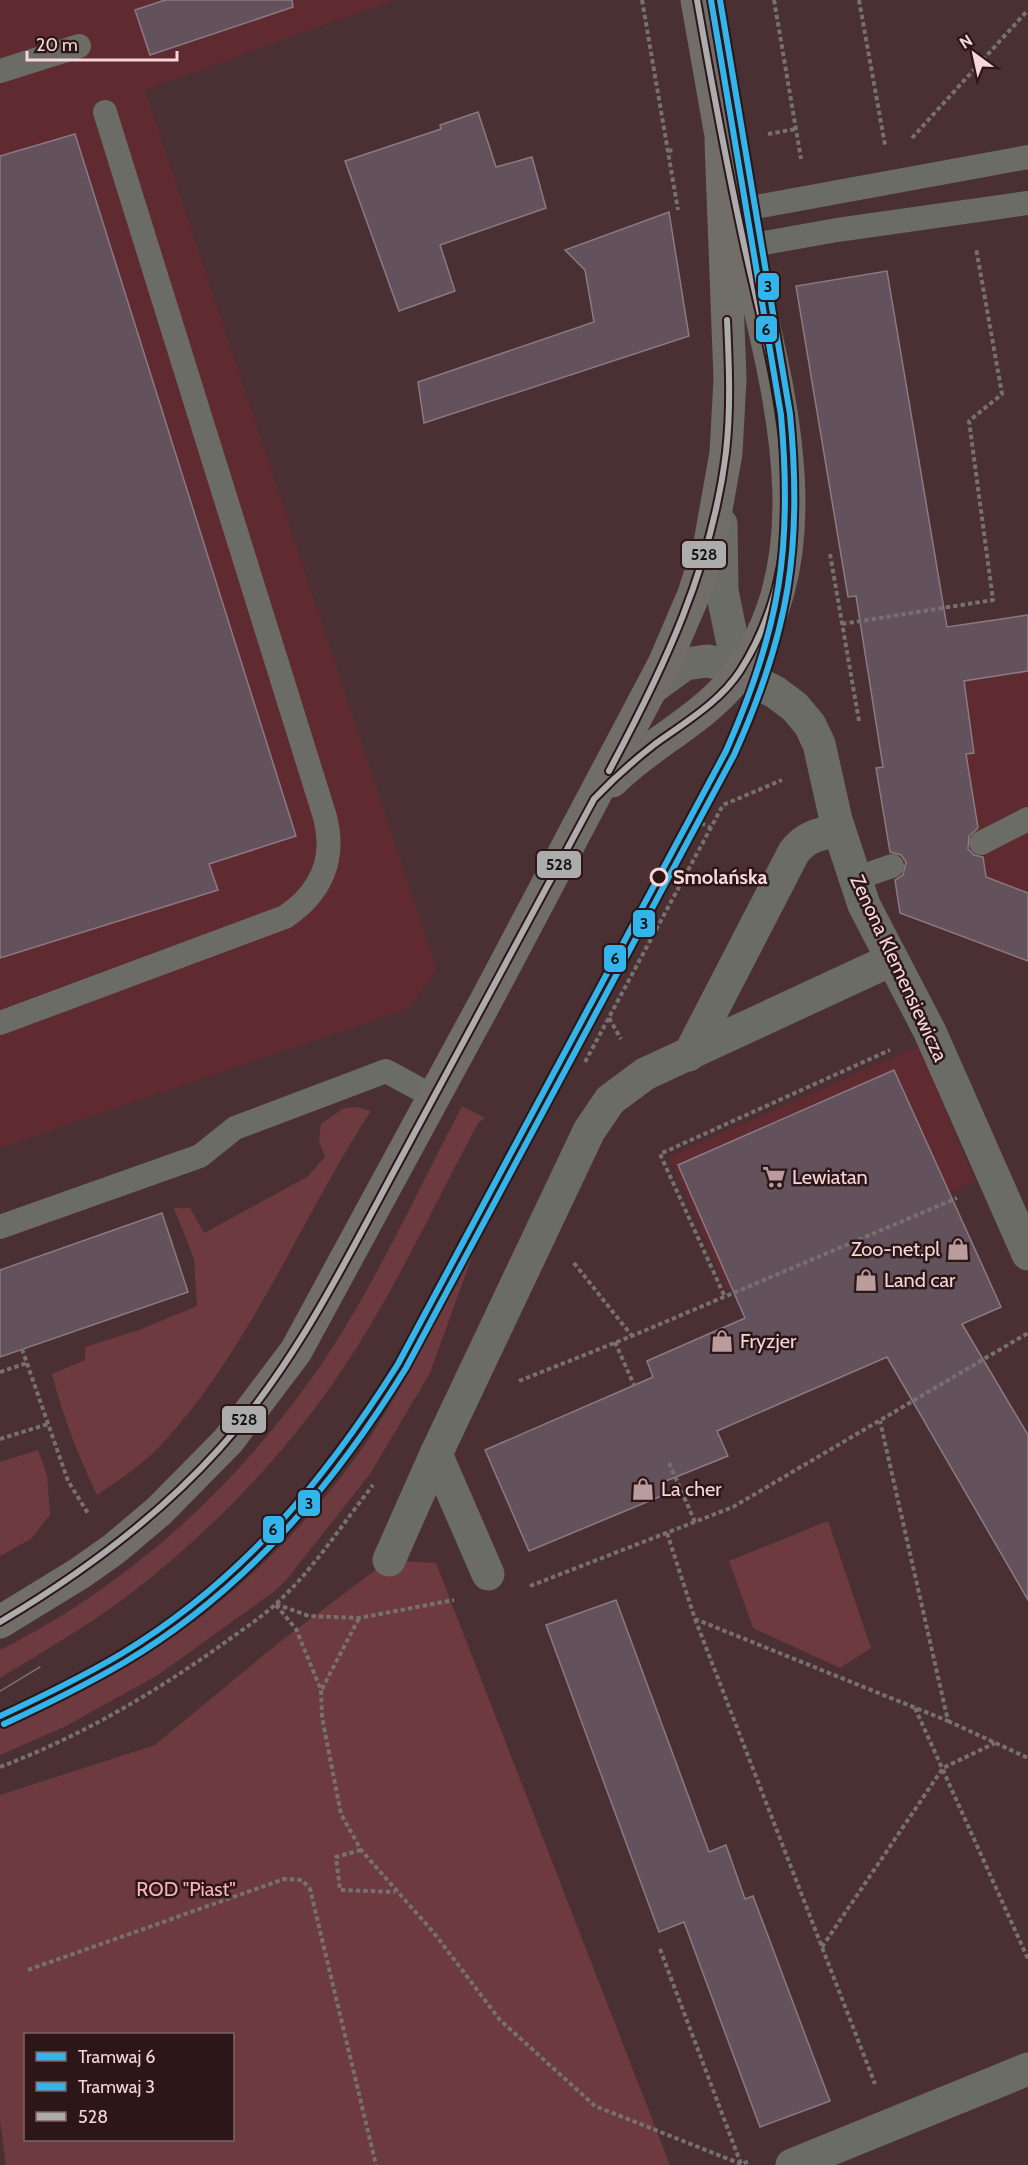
<svg xmlns="http://www.w3.org/2000/svg" width="1028" height="2165" font-family="Cabin,sans-serif">
<style>
.built{fill:#5f2a30}
.green{fill:#6c3a3f;fill-rule:evenodd}
.building{fill:#63525b;stroke:#8b7a83;stroke-width:1.5}
.lines{fill:none;stroke-linecap:round;stroke-linejoin:round}
.path{stroke:#76706e;stroke-width:4;stroke-dasharray:4.5 3;stroke-linecap:butt}
.lane{stroke:#6c6c67;stroke-width:24}
.street{stroke:#6c6c67;stroke-width:33}
.secondary{stroke:#716d68;stroke-width:33}
.tram{stroke:#796e6e;stroke-width:1.5}
.bus-1-casing{stroke:#2c1618;stroke-width:10}
.bus-1{stroke:#acacac;stroke-width:6}
.tram-1-casing{stroke:#2c1618;stroke-width:10}
.tram-2-casing{stroke:#2c1618;stroke-width:10}
.tram-1{stroke:#33b5eb;stroke-width:6}
.tram-2{stroke:#33b5eb;stroke-width:6}
.stop-dot{fill:#2c1618;stroke:#f6d6d7;stroke-width:3}
.labels{text-anchor:middle;dominant-baseline:central;stroke-width:5;stroke-linejoin:round;paint-order:stroke}
.stop-label{font-size:20px;font-weight:bold;fill:#f6d6d7;stroke:#2c1618;text-anchor:start}
.street-label{font-size:20px;fill:#f6d6d7;stroke:#2c1618}
.poi-label{font-size:20px;fill:#f6d6d7;stroke:#2c1618;text-anchor:start}
.park-label{font-size:20px;fill:#fab2b6;stroke:#2c1618}
.line-badge{stroke:#2c1618;stroke-width:2}
.pale-badge-label{font-size:16px;text-anchor:middle;font-weight:bold;fill:#111}
</style>
<rect width="100%" height="100%" fill="#4a3032"/>
<g class="built">
<polygon points="0,0 394,0 145,90 437,969 409,1008 0,1148"/>
<polygon points="1028,614 1028,963 900,914 876,768 883,767 862,639"/>
<polygon points="919,1046 975,1181 727,1290 669,1157"/>
</g>
<g class="green">
<path d="M462,1106L485,1118L478,1123C434,1205 394,1293 342,1370C288,1451 220,1522 144,1583C100,1619 49,1648 0,1678V1650C124,1588 231,1492 311,1379C371,1295 414,1197 462,1106Z"/>
<path d="M358,1107L371,1111C299,1221 252,1346 162,1444C144,1464 119,1480 97,1495C78,1456 63,1416 52,1374L85,1360V1347L139,1330L197,1306L194,1259L174,1208H190L204,1233L307,1177L325,1157L319,1141L321,1124L344,1108Z"/>
<path d="M477,1243L430,1373L370,1474L287,1579L276,1590L158,1675L64,1727L0,1755V1728C48,1706 97,1685 142,1657C232,1602 313,1522 372,1434C411,1374 442,1307 477,1243Z"/>
<polygon points="38,1450 47,1475 50,1515 31,1539 0,1556 0,1462"/>
<polygon points="828,1521 871,1648 840,1668 753,1628 729,1561"/>
<path d="M389,1560L436,1563L670,2165H6L0,2121V1795L155,1745L277,1644ZM26,2034H232V2140H26Z"/>
</g>
<g class="building">
<polygon points="165,0 292,0 293,7 150,55 135,10"/>
<polygon points="478,112 496,167 532,157 546,208 440,245 455,291 399,311 345,161 441,129 440,125"/>
<polygon points="75,134 296,836 209,864 218,890 0,958 0,156"/>
<polygon points="669,212 689,336 424,423 418,382 594,322 585,270 565,250"/>
<polygon points="887,271 947,627 1028,615 1028,671 964,681 974,753 966,754 978,828 969,836 968,849 974,855 983,857 986,877 1028,893 1028,961 900,913 895,880 903,875 906,862 901,855 890,852 876,768 883,767 856,596 848,597 796,286"/>
<polygon points="894,1070 1001,1307 962,1324 1028,1435 1028,1600 887,1357 717,1431 728,1456 661,1483 666,1494 529,1551 485,1450 653,1377 647,1361 745,1318 678,1165"/>
<polygon points="162,1213 188,1292 0,1357 0,1270"/>
<polygon points="616,1600 709,1852 726,1845 745,1899 753,1896 830,2101 760,2127 684,1922 659,1932 546,1625"/>
</g>
<g class="lines">
<g class="path">
<polyline points="642,0 678,210"/>
<polyline points="774,0 801,159"/>
<polyline points="859,0 885,145"/>
<polyline points="768,134 796,129"/>
<polyline points="912,138 1028,10"/>
<polyline points="668,151 674,150"/>
<polyline points="830,554 859,721"/>
<polyline points="842,624 993,600 969,421 1002,394 976,248"/>
<polyline points="701,823 711,828"/>
<polyline points="609,1018 621,1039"/>
<polyline points="585,1062 723,805 782,780"/>
<polyline points="574,1263 632,1336"/>
<polyline points="724,1295 660,1154 890,1050"/>
<polyline points="615,1342 634,1385"/>
<polyline points="22,1349 68,1481 89,1515"/>
<polyline points="0,1372 27,1363"/>
<polyline points="519,1381 632,1336 957,1198"/>
<polyline points="0,1439 48,1424"/>
<polyline points="669,1463 695,1522"/>
<polyline points="667,1533 695,1619 948,1721 880,1421"/>
<polyline points="530,1586 733,1507 1028,1333"/>
<polyline points="276,1604 309,1616 359,1618 454,1600"/>
<polyline points="276,1605 296,1629 321,1690 322,1717 341,1814 361,1850 434,1933 500,2020 595,2106 741,2164"/>
<polyline points="695,1619 875,2084"/>
<polyline points="322,1689 359,1618"/>
<polyline points="915,1708 1028,1959"/>
<polyline points="948,1721 1028,1758"/>
<path d="M0,1767C79,1737 151,1695 220,1646C240,1631 263,1617 281,1599C316,1566 343,1523 373,1485"/>
<polyline points="361,1850 336,1857 340,1890 395,1892"/>
<polyline points="822,1947 943,1768 995,1743"/>
<polyline points="660,1949 741,2164 750,2161"/>
<polyline points="28,1970 284,1879 302,1880 310,1889 376,2165"/>
</g>
<g class="lane">
<polyline points="0,71 79,46"/>
<polyline points="723,213 1028,157"/>
<polyline points="730,249 837,230 1028,203"/>
<polyline points="981,843 1028,819"/>
<polyline points="855,879 892,866"/>
<path d="M0,1023L285,917C321,893 336,859 325,817L105,112"/>
<polyline points="0,1227 200,1156 235,1128 386,1071 434,1097"/>
</g>
<g class="street">
<polyline points="721,524 722,591 739,673"/>
<polyline points="652,688 685,664 707,661 718,663 775,692 795,707 810,725 819,744 836,820 864,905 930,1032 1028,1254"/>
<path d="M689,1055L794,852C806,836 820,834 839,830"/>
<polyline points="436,1454 488,1574"/>
<polyline points="389,1560 436,1454 589,1131 610,1100 645,1074 891,960"/>
<polyline points="792,2165 1028,2069"/>
</g>
<g class="secondary">
<polyline points="697,0 726,164"/>
<path d="M612,781C648,745 698,722 731,683C838,556 770,363 739,220"/>
<polyline points="0,1622 80,1573 114,1549 159,1511 228,1441 296,1351 488,997 664,664 694,594 710,543 726,453 730,379 721,142"/>
</g>
<polyline class="tram" points="0,1691 40,1667"/>
<g class="bus-1-casing">
<g id="bus-1">
<path d="M609,771C663,670 712,567 726,452C731,408 729,364 727,320"/>
<path d="M0,1622C81,1574 156,1519 219,1449C296,1364 346,1260 400,1160C465,1040 529,919 594,799C613,779 633,761 655,744C684,723 720,702 740,671C825,538 774,382 743,240C726,161 711,80 697,0"/>
</g>
</g>
<use href="#bus-1" class="bus-1"/>
<g class="tram-1-casing">
<path id="tram-1" d="M0,1716C41,1697 82,1677 121,1654C241,1582 325,1480 398,1364L726,751C780,629 793,548 781,415L711,0"/>
</g>
<g class="tram-2-casing">
<path id="tram-2" d="M4,1724C45,1705 86,1685 125,1662C245,1591 334,1485 406,1368L734,755C789,633 803,547 790,414L720,0"/>
</g>
<use href="#tram-1" class="tram-1"/>
<use href="#tram-2" class="tram-2"/>
</g>
<defs>
<g id="supermarket-bare" transform="scale(1.8)"><path d="M-6-5.5h2.5l.6 2H6L4.5 2H-2.5L-4.4-4H-6ZM-1.5 3.2a1.3 1.3 0 1 0 .1 0ZM3 3.2a1.3 1.3 0 1 0 .1 0Z" fill="#ba9c9d" stroke="#2c1618" stroke-width="2.5" paint-order="stroke"/></g>
<g id="shop-bare" transform="scale(1.8)"><path d="M-5-2.5h2.3a2.7 3.5 0 0 1 5.4 0H5L5.5 6h-11ZM-1.5-2.5h3a1.5 2.3 0 0 0-3 0Z" fill="#ba9c9d" stroke="#2c1618" stroke-width="2.5" paint-order="stroke"/></g>
</defs>
<g fill-rule="evenodd">
<use href="#supermarket-bare" x="774" y="1177"/>
<use href="#shop-bare" x="958" y="1249"/>
<use href="#shop-bare" x="866" y="1280"/>
<use href="#shop-bare" x="722" y="1341"/>
<use href="#shop-bare" x="643" y="1489"/>
</g>
<circle class="stop-dot" cx="659" cy="877" r="8"/>
<g class="labels">
<g class="stop-label">
<text x="673" y="877">Smolańska</text>
</g>
<g class="street-label">
<text transform="translate(899 968) rotate(65)">Zenona Klemensiewicza</text>
</g>
<g class="poi-label">
<text x="792" y="1177">Lewiatan</text>
<text x="940" y="1249" text-anchor="end">Zoo-net.pl</text>
<text x="884" y="1280">Land car</text>
<text x="740" y="1341">Fryzjer</text>
<text x="661" y="1489">La cher</text>
</g>
<g class="park-label">
<text x="186" y="1889">ROD "Piast"</text>
</g>
</g>
<g class="line-badge">
<rect x="757" y="272" width="23" height="29" rx="6" fill="#33b5eb"/>
<rect x="755" y="315" width="23" height="28" rx="6" fill="#33b5eb"/>
<rect x="681" y="540" width="46" height="29" rx="6" fill="#acacac"/>
<rect x="536" y="850" width="46" height="29" rx="6" fill="#acacac"/>
<rect x="632" y="909" width="24" height="29" rx="6" fill="#33b5eb"/>
<rect x="603" y="944" width="24" height="29" rx="6" fill="#33b5eb"/>
<rect x="221" y="1405" width="46" height="29" rx="6" fill="#acacac"/>
<rect x="297" y="1489" width="24" height="28" rx="6" fill="#33b5eb"/>
<rect x="262" y="1515" width="23" height="29" rx="6" fill="#33b5eb"/>
</g>
<g class="pale-badge-label">
<text x="768" y="292">3</text>
<text x="766" y="335">6</text>
<text x="704" y="560">528</text>
<text x="559" y="870">528</text>
<text x="644" y="929">3</text>
<text x="615" y="964">6</text>
<text x="244" y="1425">528</text>
<text x="309" y="1509">3</text>
<text x="273" y="1535">6</text>
</g>
<rect x="24" y="2033" width="210" height="108" fill="#2c1618" stroke="#7d6364" stroke-width="1.5"/>
<rect x="36" y="2052" width="30" height="9" fill="#33b5eb" stroke="#7d6364" stroke-width="1.5"/>
<text x="78" y="2063" font-size="18" fill="#f6d6d7">Tramwaj 6</text>
<rect x="36" y="2082" width="30" height="9" fill="#33b5eb" stroke="#7d6364" stroke-width="1.5"/>
<text x="78" y="2093" font-size="18" fill="#f6d6d7">Tramwaj 3</text>
<rect x="36" y="2112" width="30" height="9" fill="#acacac" stroke="#7d6364" stroke-width="1.5"/>
<text x="78" y="2123" font-size="18" fill="#f6d6d7">528</text>
<g transform="translate(974 54) rotate(327)" stroke="#2c1618" stroke-width="4.5" paint-order="stroke">
<path d="M0-4.5L10 22L0 15L-10 22Z" fill="#f6d6d7"/>
<text y="-9" font-size="16" font-weight="bold" text-anchor="middle" fill="#f6d6d7">N</text>
</g>
<path d="M27 51v9h150v-9" fill="none" stroke="#f6d6d7" stroke-width="3"/>
<text x="36" y="51" font-size="18" fill="#f6d6d7" stroke="#2c1618" stroke-width="4.5" paint-order="stroke">20 m</text>
</svg>
